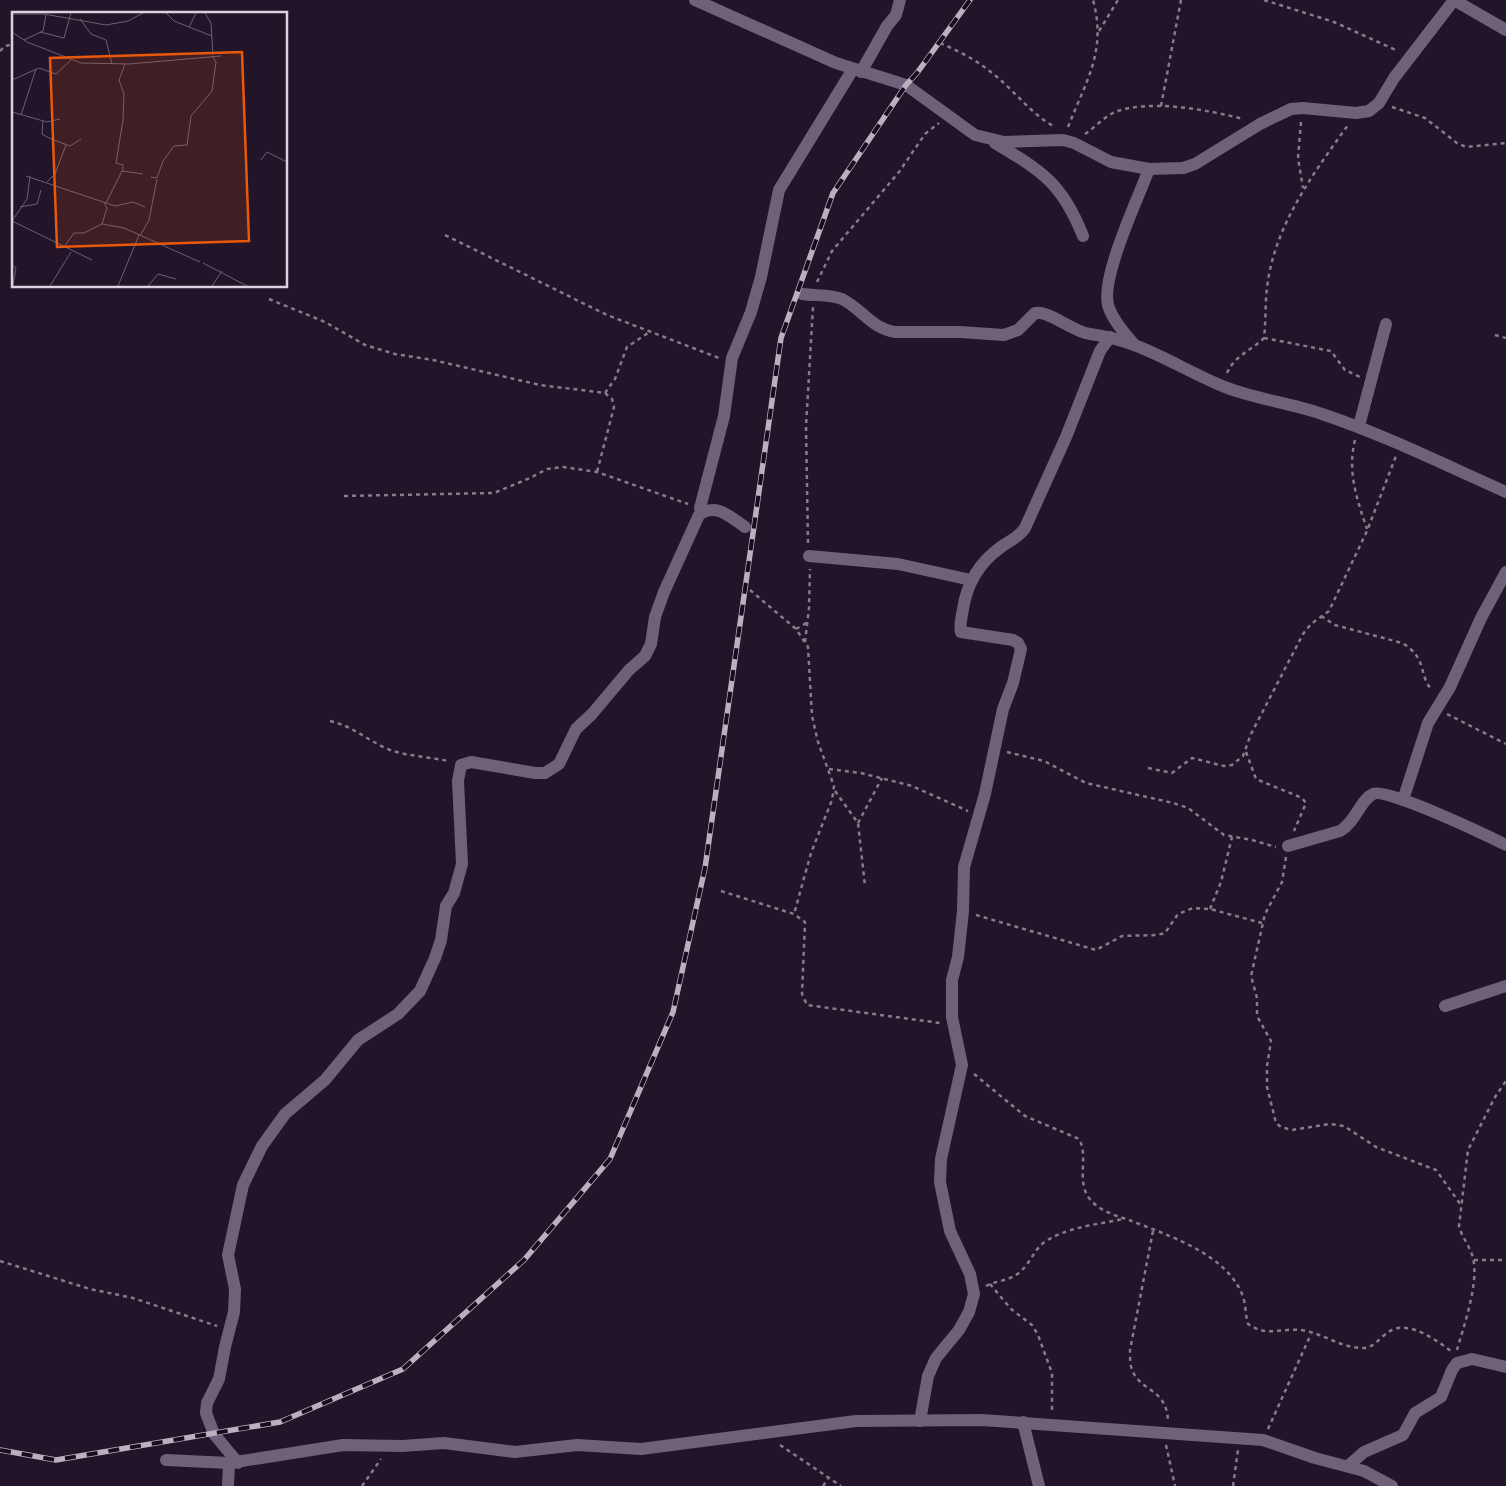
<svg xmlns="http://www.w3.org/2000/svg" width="1506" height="1486" font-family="'Roboto Condensed',sans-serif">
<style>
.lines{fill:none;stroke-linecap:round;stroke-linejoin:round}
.path{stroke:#867c8d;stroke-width:2.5;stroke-dasharray:4 4;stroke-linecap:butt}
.street{stroke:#70617b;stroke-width:12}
.rail-casing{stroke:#bab1c0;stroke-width:5.5}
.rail{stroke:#180b20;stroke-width:4;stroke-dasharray:11;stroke-linecap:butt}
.inset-road{fill:none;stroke:#6c6072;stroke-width:1}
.view{fill:#e8590c;fill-opacity:0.15;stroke:#e8590c;stroke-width:2.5}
.inset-edge{fill:none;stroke:#dad2e0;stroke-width:2.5}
</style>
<rect width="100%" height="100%" fill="#221429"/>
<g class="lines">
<g class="path">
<polyline points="1264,0 1334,22 1398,51"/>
<polyline points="1099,31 1118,0"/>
<path d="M940,43C961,52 980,62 997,77C1016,93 1032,114 1053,126"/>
<polyline points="0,51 5,46 14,44"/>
<polyline points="1161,106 1181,0"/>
<polyline points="1392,107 1425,118 1457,143 1466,147 1506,143"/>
<polyline points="1301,122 1298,158 1303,188"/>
<path d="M1068,127C1086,81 1107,51 1093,0"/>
<path d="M1085,134C1094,128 1103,118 1113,113C1146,98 1209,110 1243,119"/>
<polyline points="445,235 607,315 719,358"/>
<polyline points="817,282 832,251 899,172 925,134 939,123"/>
<polyline points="269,299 325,322 365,345 395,354 433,360 540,385 605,393 612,399 614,407 597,472"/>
<polyline points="1495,335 1506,338"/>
<polyline points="1264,338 1331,351 1345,370 1360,377"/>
<path d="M1227,373C1235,355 1251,351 1264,338C1266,321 1265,304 1267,288C1274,226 1313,174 1348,125"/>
<polyline points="605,393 615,379 627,347 651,331"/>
<path d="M1355,440C1347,471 1357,500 1367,529"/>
<polyline points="344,496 494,493 530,478 547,469 563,467 597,472 688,504"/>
<polyline points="808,543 806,426 813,307"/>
<polyline points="750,590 796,629 808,647 812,716 818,742 834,786 832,800 811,853 794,914"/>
<path d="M1321,616L1335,625L1402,643C1428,658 1418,675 1432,690"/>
<polyline points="796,629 808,622"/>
<polyline points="805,642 809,608 810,569"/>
<polyline points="1447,714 1506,744"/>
<path d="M330,721C353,726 368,741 390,750C408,756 429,757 448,761"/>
<polyline points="1007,752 1044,761 1086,783 1173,803 1188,808 1224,835 1252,840 1276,847"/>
<polyline points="1246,752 1256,779 1302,798 1306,803 1294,831"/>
<polyline points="1148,768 1172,773 1192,758 1224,766 1232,765 1243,756 1251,734 1303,634 1311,624 1329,611 1367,531 1396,456"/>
<polyline points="829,769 861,773 912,786 968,811"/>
<polyline points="835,791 858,823 865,886"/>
<polyline points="858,823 882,778"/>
<polyline points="1286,857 1282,882 1265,914 1251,976 1257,998 1257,1016 1271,1041 1267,1066 1267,1087 1276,1123 1281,1127 1292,1130 1330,1124 1344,1126 1376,1147 1436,1170 1461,1205"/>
<polyline points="721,891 794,914 805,922 802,994 807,1005 940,1023"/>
<polyline points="1210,909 1221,882 1232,837"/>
<polyline points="976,915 1096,950 1122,936 1157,935 1165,933 1178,914 1193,908 1210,909 1262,923"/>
<path d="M974,1074L1025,1116L1079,1139C1089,1156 1076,1180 1089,1198C1099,1211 1114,1215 1129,1220C1167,1235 1225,1253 1242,1294C1246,1303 1245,1314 1248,1324C1266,1337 1281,1328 1300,1330C1321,1332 1340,1348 1363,1348C1375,1348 1381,1335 1392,1330C1411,1321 1437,1341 1451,1351"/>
<path d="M1153,1231L1130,1350C1130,1357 1130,1364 1132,1370C1142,1393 1166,1388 1168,1420"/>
<polyline points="1474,1260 1506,1260"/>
<polyline points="0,1261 90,1289 133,1298 217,1326"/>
<polyline points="990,1284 1011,1309 1032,1325 1038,1335 1052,1373 1052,1413"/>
<path d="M986,1286C998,1280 1011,1281 1021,1271C1031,1262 1034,1249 1046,1241C1068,1227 1099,1224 1124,1219"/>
<path d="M1457,1350C1464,1325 1479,1284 1473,1258C1470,1246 1462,1238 1459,1226L1468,1150L1495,1097L1506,1081"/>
<polyline points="1268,1429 1311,1334"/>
<polyline points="780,1445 841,1486"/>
<polyline points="1166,1445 1175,1486"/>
<polyline points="362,1486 381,1459"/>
<polyline points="823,1486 828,1479"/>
<polyline points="1233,1486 1238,1450"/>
</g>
<g class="street">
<polyline points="695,0 836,63 906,85 975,135 1004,142 1063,140 1074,143 1111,162 1149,169 1183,168 1195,164 1260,124 1291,109 1303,108 1356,113 1369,111 1379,103 1394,78 1454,0 1506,30"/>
<polyline points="861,72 887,26 896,15 900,0"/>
<path d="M995,143C1042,171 1062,183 1083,236"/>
<path d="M802,294C815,296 830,294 842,299C862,309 871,328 895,332H960L1004,335L1018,330L1035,313C1049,310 1073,332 1090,334C1140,340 1175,366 1220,385C1252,399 1288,402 1322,414C1385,435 1445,465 1506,492"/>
<path d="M1133,343C1123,332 1112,319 1108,305C1101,276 1138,199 1149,169"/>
<polyline points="1359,426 1386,324"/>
<polyline points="700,508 724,416 732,358 751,312 761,277 779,190 853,69"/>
<polyline points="809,556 898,564 971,580"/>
<polyline points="1403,800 1428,723 1450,687 1481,618 1506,572"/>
<path d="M1288,846L1340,831C1356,822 1360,800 1373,794C1386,787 1488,836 1506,845"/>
<polyline points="1445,1006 1506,986"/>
<path d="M920,1421L928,1376L936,1358L959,1330L969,1312L974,1294L970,1274L950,1231L940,1182L941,1159L962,1065L952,1017V980L958,957L963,911L964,867L985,794L1003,709L1013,683L1021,649L1018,643L1013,640L961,632C959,625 962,616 963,609C967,583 980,562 1001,547C1011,540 1018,538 1025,528L1066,437L1100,351L1110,337"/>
<polyline points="1023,1422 1039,1486"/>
<polyline points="166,1460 229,1463 343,1445 402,1446 444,1443 515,1452 577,1445 641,1449 856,1421 982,1420 1263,1440 1315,1458 1364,1471 1392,1486"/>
<path d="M238,1463L214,1434L206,1413L207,1403L219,1379L225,1347L234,1312L235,1289L228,1255L243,1185L262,1146L285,1114L325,1080L358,1040L398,1014L420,991L435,958L441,940L446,906L454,893L462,864L458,781L461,765L471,762L535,773H545L559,764L576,729L592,714L629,670L645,656L651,644L655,617L664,592L699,515C716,502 730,517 745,527"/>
<polyline points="1348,1466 1364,1452 1403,1435 1415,1413 1441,1397 1452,1370 1457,1363 1472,1359 1506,1367"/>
<polyline points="228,1486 229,1463"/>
</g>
<g class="rail-casing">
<polyline id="rail" points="0,1450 56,1460 280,1422 403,1369 524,1260 610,1159 673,1012 705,868 781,338 833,193 906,85 917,73 970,0"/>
</g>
<use href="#rail" class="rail"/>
</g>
<g transform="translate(12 12)">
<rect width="275" height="275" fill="#221429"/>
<path class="inset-road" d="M154,1L162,9L200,24M193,1L199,11L201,43M0,2H32L94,13L116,9L131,1M68,7L79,22L94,28L100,52M177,15L184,1M0,20L15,30L69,51L117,52L209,44M28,20L52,26L59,1M12,28L31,19L34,3M0,68L27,56L44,62L59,48M0,100L35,110L48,107M9,103L24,57M31,109L30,122L37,126L58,134L69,127M249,148L255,140L275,150M110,159L131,162M14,164L103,194L121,190L133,195M139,165L145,166L151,149L162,134L175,133L179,104L200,79L204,50L200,44M35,170L43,162L54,133M94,191L111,157V153L104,151L111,108L112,82L107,68L113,52M8,195L25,192L29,178M0,209L80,248M0,209L15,187L18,164M90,212L95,196L92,191M128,224L137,208L145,167M52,235L62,221H72L90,212L112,216L188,250M191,251L235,274M0,253L4,256L1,273M38,274L59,240M106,274L127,223M136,274L146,262L164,267M200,274L210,259"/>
<path class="view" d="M230,40L237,229L45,235L38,46Z"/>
<rect width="275" height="275" class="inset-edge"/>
</g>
</svg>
